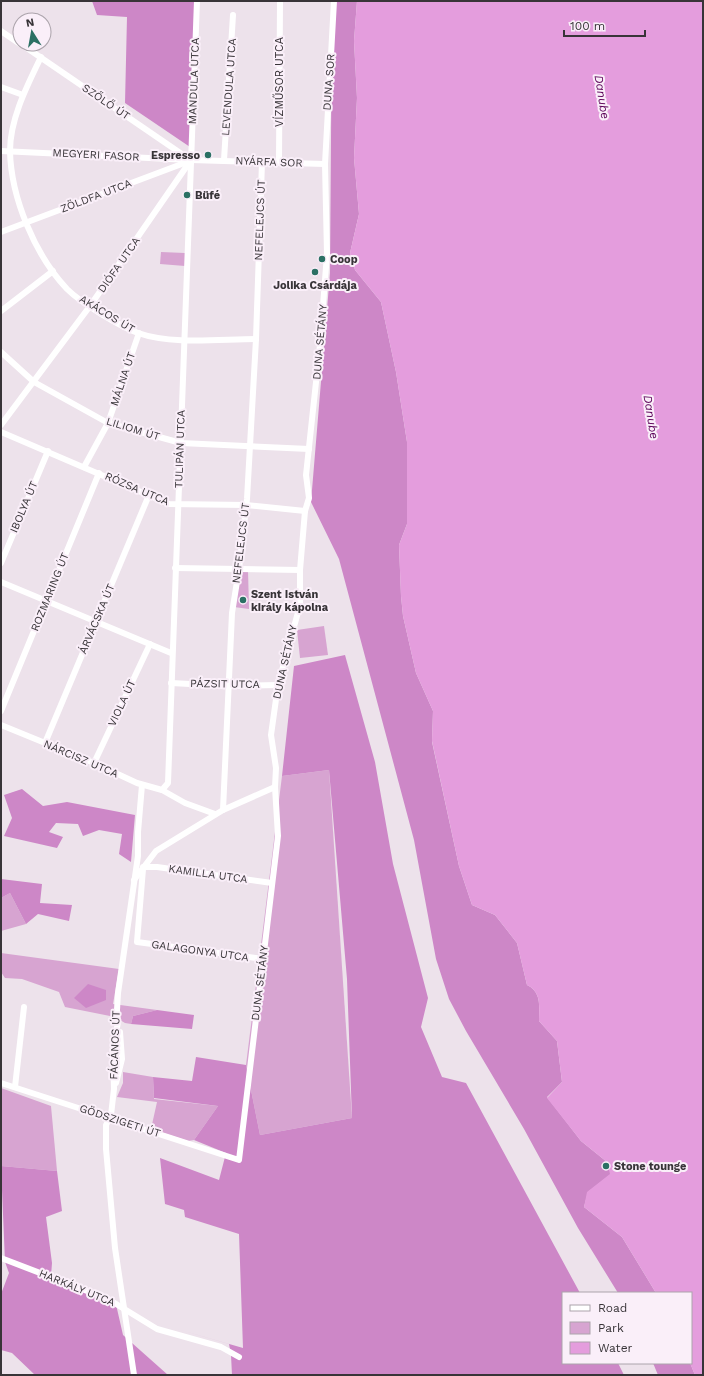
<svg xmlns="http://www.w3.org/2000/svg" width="704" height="1376" font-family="'Work Sans',sans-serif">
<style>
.green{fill:#d7a4d1}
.forest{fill:#cd87c7}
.water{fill:#e49ddd}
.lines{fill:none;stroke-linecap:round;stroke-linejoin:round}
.minor{stroke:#fff;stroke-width:6}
.poi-dot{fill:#2b7064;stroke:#faeff9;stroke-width:1.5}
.labels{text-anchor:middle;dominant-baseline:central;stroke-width:4;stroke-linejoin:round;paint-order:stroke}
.street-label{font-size:11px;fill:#383438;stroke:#faeff9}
.poi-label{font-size:11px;font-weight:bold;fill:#383438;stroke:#faeff9;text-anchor:start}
.water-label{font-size:12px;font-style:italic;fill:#5f075c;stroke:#faeff9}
</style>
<rect width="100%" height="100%" fill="#ede2eb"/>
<g class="green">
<polygon points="161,252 185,253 185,266 160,264"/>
<polygon points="240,570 248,570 249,609 234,607"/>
<polygon points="324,626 328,655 300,658 297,630"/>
<polygon points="329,770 352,1118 260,1135 246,1065 282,776"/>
<polygon points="10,893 26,924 1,931 1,898"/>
<polygon points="1,953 119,969 113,1004 157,1010 133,1016 131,1024 125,1023 115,1017 65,1007 59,992 22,979 5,978 1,972"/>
<polygon points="123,1072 153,1077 154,1099 218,1106 194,1140 188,1141 151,1129 157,1102 117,1097 123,1083"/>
<polygon points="1,1088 51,1106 57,1171 1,1166"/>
</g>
<g class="forest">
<polygon points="92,1 194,1 193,149 125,103 127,17 97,15"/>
<path d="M332,1H357L354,41L357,98L354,158L359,214L350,253L355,270L381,302L396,372L407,442V524L399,545L401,596L403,616L416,673L433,711L432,742L459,866L472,905L495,915L517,943L527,985C542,992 539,1007 539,1021L557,1041L562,1082L547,1097L581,1141L607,1162L611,1174L588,1192L584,1207L622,1237L656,1293H618L578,1228L524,1129L466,1031L449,999L436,959L414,840L339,559L311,502L330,273Z"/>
<polygon points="345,655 375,762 393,864 428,998 421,1027 442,1077 466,1083 580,1293 563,1293 563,1363 618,1363 624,1375 232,1375 231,1355 229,1344 174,1328 243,1348 239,1234 185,1217 184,1210 165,1204 160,1158 219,1180 226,1153 194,1140 218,1106 154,1098 153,1077 192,1081 196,1057 246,1065 260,1135 352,1118 347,979 329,770 282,776 294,666"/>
<polygon points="22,789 43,806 67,802 135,815 131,862 119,854 122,834 99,830 83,836 78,824 56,823 49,832 63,837 57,848 4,836 12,818 4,795"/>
<polygon points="1,879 42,884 40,903 72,905 69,921 38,914 26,924 10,893 1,898"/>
<polygon points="88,984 106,990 106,1000 86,1008 74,998"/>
<polygon points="157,1010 194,1015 192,1029 131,1024 133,1016"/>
<polygon points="1,1166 57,1171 62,1211 46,1217 52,1263 51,1276 115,1300 123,1335 168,1375 35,1375 12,1353 1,1350 1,1294 9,1273 5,1262"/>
<polygon points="653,1363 690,1363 695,1375 658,1375"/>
</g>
<path class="water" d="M357,1H703V1375H695L690,1363L691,1293H656L622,1237L584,1207L587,1192L610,1174L607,1162L581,1141L547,1098L562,1082L557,1041L539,1021C539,1007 542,992 527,985L517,943L495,915L472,905L459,866L432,741L433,711L416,673L403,616L401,596L399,545L407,524V442L396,372L381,302L355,270L350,253L359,214L354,158L357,98L354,41Z"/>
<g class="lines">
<g class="minor">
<polyline points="1,31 20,44"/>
<polyline points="21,44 189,159"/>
<path d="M41,57C27,86 10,119 10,151C11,198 35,255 67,289C81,303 119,326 138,333C172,345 220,339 256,339"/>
<polyline points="1,87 23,95"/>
<polyline points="1,151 191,160 325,164"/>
<polyline points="224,160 233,15"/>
<polyline points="279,162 280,1"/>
<polyline points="1,232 187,162"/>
<polyline points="1,311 53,271"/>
<polyline points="1,352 34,382 108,423 181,443 309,449"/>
<polyline points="1,425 90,306 191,160"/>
<polyline points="1,432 169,504 246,505 305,511"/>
<polyline points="84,467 108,423 139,333"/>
<polyline points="1,563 48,451"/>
<polyline points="175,568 300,570"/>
<polyline points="1,582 171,653"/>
<polyline points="171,683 228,686 278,685"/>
<polyline points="1,711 99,473"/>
<polyline points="1,725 94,763 137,783 162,790 168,783 197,1"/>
<polyline points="45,743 149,495"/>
<polyline points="94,763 150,644"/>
<polyline points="162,790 185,803 215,814"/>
<polyline points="223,810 275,787"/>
<polyline points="143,867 157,867 272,883"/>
<polyline points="143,869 137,942 263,959"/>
<polyline points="134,880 156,851 223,810 232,613 239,569 247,499 256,339 262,162"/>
<polyline points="1,1083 239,1160 278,836 275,787 276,768 271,735 278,685 300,605 300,570 305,511 309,498 306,475 320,345 327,254 325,164 334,1"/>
<polyline points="116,1083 122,1059 120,1032"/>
<polyline points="15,1087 24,1007"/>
<polyline points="1,1258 108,1299 157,1329 221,1347 239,1357"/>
<polyline points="134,1375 115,1248 106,1149 106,1125 111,1115 114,1089 113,1050 118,1022 117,1010 118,993 138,856 138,832 142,785"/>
</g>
</g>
<g class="poi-dot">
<circle cx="208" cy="155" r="4"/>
<circle cx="187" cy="195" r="4"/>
<circle cx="322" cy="259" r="4"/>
<circle cx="315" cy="272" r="4"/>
<circle cx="243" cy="600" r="4"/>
<circle cx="606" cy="1166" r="4"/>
</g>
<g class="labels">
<g class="street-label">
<text transform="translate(194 81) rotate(-88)">MANDULA UTCA</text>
<text transform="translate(279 82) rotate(-90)">VÍZMŰSOR UTCA</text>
<text transform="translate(329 82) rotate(-86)">DUNA SOR</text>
<text transform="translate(229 87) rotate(-86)">LEVENDULA UTCA</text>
<text transform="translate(106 102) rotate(34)">SZŐLŐ ÚT</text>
<text transform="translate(96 155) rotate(3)">MEGYERI FASOR</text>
<text transform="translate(269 162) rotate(2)">NYÁRFA SOR</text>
<text transform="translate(96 196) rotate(-21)">ZÖLDFA UTCA</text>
<text transform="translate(260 220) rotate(-88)">NEFELEJCS ÚT</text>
<text transform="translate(119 265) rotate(-55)">DIÓFA UTCA</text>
<text transform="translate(107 314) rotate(31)">AKÁCOS ÚT</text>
<text transform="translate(320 342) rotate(-85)">DUNA SÉTÁNY</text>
<text transform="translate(123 379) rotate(-71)">MÁLNA ÚT</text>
<text transform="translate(133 429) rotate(17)">LILIOM ÚT</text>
<text transform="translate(180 449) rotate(-88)">TULIPÁN UTCA</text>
<text transform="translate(137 489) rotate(23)">RÓZSA UTCA</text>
<text transform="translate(24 507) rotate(-67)">IBOLYA ÚT</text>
<text transform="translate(241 543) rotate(-83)">NEFELEJCS ÚT</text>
<text transform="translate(50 592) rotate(-68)">ROZMARING ÚT</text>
<text transform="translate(97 619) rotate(-67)">ÁRVÁCSKA ÚT</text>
<text transform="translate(285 662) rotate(-77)">DUNA SÉTÁNY</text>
<text transform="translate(225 684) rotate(1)">PÁZSIT UTCA</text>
<text transform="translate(122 703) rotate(-65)">VIOLA ÚT</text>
<text transform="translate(81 759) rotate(23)">NÁRCISZ UTCA</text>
<text transform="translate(208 874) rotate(8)">KAMILLA UTCA</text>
<text transform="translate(200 951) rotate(8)">GALAGONYA UTCA</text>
<text transform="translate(260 983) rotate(-83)">DUNA SÉTÁNY</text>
<text transform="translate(115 1045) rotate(-88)">FÁCÁNOS ÚT</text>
<text transform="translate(120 1121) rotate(18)">GÖDSZIGETI ÚT</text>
<text transform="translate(77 1288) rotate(22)">HARKÁLY UTCA</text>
</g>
<g class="poi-label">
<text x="200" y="155" text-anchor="end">Espresso</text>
<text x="195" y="195">Büfé</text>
<text x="330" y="259">Coop</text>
<text x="315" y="285" text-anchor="middle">Jolika Csárdája</text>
<text x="251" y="594">Szent István<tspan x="251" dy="13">király kápolna</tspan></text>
<text x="614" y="1166">Stone tounge</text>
</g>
<g class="water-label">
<text transform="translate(602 97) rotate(81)">Danube</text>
<text transform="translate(651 417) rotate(81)">Danube</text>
</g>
</g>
<rect width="704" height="1376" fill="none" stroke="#383438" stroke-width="4"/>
<rect x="562" y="1292" width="130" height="72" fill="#faeff9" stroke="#aca4ac"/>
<rect x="570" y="1305" width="20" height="6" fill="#ffffff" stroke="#aca4ac"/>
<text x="598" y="1312" font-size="12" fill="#383438">Road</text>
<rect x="570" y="1322" width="20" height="12" fill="#d7a4d1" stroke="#aca4ac"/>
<text x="598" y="1332" font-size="12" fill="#383438">Park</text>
<rect x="570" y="1342" width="20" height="12" fill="#e49ddd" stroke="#aca4ac"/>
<text x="598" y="1352" font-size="12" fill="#383438">Water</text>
<g transform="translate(32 32) rotate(349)"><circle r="19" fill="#faeff9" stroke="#aca4ac"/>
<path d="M0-3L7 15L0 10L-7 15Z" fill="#2b7064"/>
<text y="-6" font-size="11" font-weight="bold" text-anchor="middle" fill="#383438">N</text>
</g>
<path d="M564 30v6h81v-6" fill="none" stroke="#383438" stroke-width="2"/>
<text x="570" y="30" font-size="12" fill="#383438" stroke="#faeff9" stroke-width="3" paint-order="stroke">100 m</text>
</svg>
